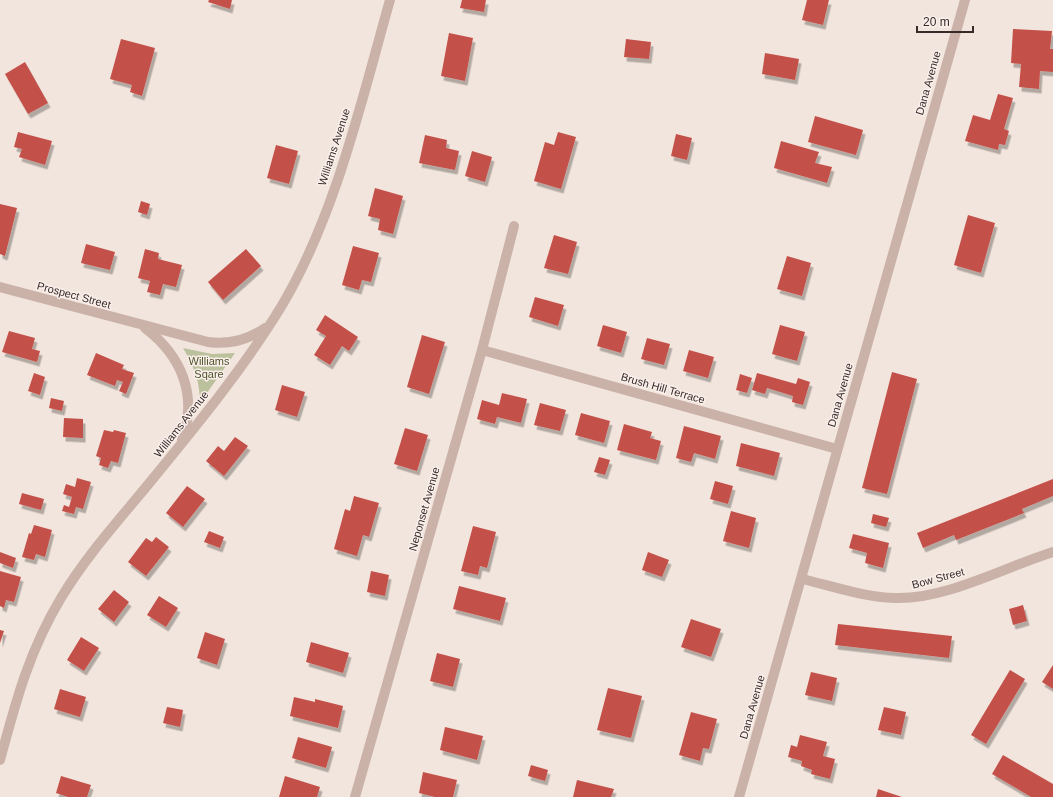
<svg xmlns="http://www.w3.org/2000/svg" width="1053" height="797" font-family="Arial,sans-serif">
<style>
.green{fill:#bcc19d}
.building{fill:#c4514a;filter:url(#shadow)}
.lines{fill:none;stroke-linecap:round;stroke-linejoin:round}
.minor{stroke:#cab2a9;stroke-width:10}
.labels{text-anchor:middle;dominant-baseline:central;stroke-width:3;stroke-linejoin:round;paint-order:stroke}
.street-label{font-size:11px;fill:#372b29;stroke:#faefea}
.park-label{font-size:11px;fill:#4e552d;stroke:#faefea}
</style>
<defs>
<filter id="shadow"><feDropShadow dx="2.5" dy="4.5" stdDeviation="0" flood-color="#0004"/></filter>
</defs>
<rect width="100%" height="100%" fill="#f2e5dd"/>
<path class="green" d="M183,348L212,354L235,353L200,403C200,382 194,366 183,348Z"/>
<g class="building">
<polygon points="209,0 232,0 230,9 208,2"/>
<polygon points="462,0 486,0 484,12 460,8"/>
<polygon points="807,0 829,0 823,25 802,20"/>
<polygon points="1013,29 1052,31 1050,49 1053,49 1053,72 1040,71 1039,89 1019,87 1021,64 1011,63"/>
<polygon points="449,33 473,38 465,81 441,76"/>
<polygon points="121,39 155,48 142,96 130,92 132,85 110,79"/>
<polygon points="626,39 651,42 649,59 624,57"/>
<polygon points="765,53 799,59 795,80 762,74"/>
<polygon points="25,62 48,103 28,114 5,74"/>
<polygon points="998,94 1013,98 1004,129 1009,131 1005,145 999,144 998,150 965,141 973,115 990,120"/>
<polygon points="815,116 863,130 856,155 808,142"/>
<polygon points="18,132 52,141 45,165 19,157 22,149 14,147"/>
<polygon points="558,132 576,137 561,189 534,181 545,142 554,145"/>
<polygon points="676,134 692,138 687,160 671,156"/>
<polygon points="425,135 447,140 446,148 459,151 455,170 419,163"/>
<polygon points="781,141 819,152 815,163 832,167 827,183 774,168"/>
<polygon points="276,145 298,151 289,184 267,178"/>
<polygon points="472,151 492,157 485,182 465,176"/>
<polygon points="375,188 403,196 393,234 378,230 380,219 368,216"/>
<polygon points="141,201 150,204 147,215 138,212"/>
<polygon points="0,204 17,208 5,256 0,254"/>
<polygon points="968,215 995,223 981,273 954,265"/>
<polygon points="554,235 577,242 568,274 544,268"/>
<polygon points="86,244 115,252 110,270 81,263"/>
<polygon points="353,246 379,253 371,282 362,280 359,290 342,285"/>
<polygon points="145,249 159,253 158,259 182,265 176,287 163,284 160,295 147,292 150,281 138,278"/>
<polygon points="246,249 261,266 223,300 208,282"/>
<polygon points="787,256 811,263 802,296 777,289"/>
<polygon points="535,297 564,305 558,326 529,317"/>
<polygon points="325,315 358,337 349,351 342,346 330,365 314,355 326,336 316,330"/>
<polygon points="603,325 627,332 621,353 597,346"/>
<polygon points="780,325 805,332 797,361 772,354"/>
<polygon points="9,331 35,338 32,349 40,351 37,362 2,352"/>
<polygon points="422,335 445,342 429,394 407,387"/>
<polygon points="647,338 670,344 664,365 641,359"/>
<polygon points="689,350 714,357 708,378 683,371"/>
<polygon points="96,353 124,365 122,369 134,373 126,394 119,391 123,382 117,380 115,386 87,375"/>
<polygon points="892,372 917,379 887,494 862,488"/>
<polygon points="34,373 45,377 40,395 28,391"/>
<polygon points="757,373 796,384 798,378 810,382 803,405 792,402 793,396 767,388 765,394 752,390"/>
<polygon points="740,374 752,378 747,393 736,390"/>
<polygon points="282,385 305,392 297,417 275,410"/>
<polygon points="502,393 527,399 521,423 497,417 495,424 477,419 482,400 499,405"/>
<polygon points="51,398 64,401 62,411 49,408"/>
<polygon points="540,403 566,410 560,431 534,425"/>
<polygon points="581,413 610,421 604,443 575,435"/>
<polygon points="64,418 83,419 83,438 63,437"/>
<polygon points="624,424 652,432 650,438 661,441 656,460 617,450"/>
<polygon points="684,426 721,436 715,459 694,453 691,462 676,458"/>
<polygon points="405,428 428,435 417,471 394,464"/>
<polygon points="104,430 113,432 114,430 126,433 118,463 111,461 108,468 99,465 101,458 96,456"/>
<polygon points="235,437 248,446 224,476 206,461 218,446 224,451"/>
<polygon points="741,443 780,453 774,476 736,466"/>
<polygon points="599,457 610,460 605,475 594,472"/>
<polygon points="77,478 91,482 83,509 76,507 74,514 62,511 64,505 69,507 72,497 63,494 66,484 75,487"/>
<polygon points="1053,479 1053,496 1022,509 1024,513 956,540 954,535 923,548 917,533"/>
<polygon points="715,481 733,486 728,504 710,499"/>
<polygon points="187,486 205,499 183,527 166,513"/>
<polygon points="22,493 44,499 41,510 19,504"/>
<polygon points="354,496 379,503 369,537 363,535 357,556 334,549 345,509 350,511"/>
<polygon points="731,511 756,518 749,548 723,541"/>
<polygon points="873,514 889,518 886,527 871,523"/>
<polygon points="34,525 52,530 45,557 36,554 34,560 22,557 29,533 31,534"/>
<polygon points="473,526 496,532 487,568 480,566 478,575 461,571"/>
<polygon points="209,531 224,537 220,548 204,542"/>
<polygon points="853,534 889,543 883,568 865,563 867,553 849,548"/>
<polygon points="156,537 169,547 146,576 128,562 146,538 152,542"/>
<polygon points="0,552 16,558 13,568 0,563"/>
<polygon points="648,552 669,560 662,577 642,570"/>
<polygon points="0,571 21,577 14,602 6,600 4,608 0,606"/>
<polygon points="371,571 389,575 385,596 367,592"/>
<polygon points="459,586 506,598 500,621 453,609"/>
<polygon points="114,590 129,602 114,622 98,609"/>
<polygon points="159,596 178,608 166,627 147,615"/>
<polygon points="1023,605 1027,621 1013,625 1009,609"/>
<polygon points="691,619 721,629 711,657 681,647"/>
<polygon points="838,624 952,636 949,658 835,645"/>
<polygon points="0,630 4,631 0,643"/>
<polygon points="205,632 225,639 217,665 197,658"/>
<polygon points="81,637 99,648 84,671 67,660"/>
<polygon points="311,642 349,653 343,673 306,662"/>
<polygon points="437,653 460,659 453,687 430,681"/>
<polygon points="1053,665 1053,689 1042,682"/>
<polygon points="1010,670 1025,679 986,744 971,735"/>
<polygon points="811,672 837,678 832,701 805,695"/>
<polygon points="608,688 642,696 631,738 597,730"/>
<polygon points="60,689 86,697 80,717 54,709"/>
<polygon points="294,697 315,702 315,699 343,706 338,728 290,716"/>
<polygon points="167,707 183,710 180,727 163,723"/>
<polygon points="884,707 906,712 901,735 878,730"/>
<polygon points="691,712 717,719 709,749 703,748 700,761 679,755"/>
<polygon points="445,727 483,736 477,760 440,750"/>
<polygon points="800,735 827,742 823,756 835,759 830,779 811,774 812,770 801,766 802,761 788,757 791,745 797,747"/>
<polygon points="298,737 332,747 326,768 292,758"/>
<polygon points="1003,755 1053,784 1053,797 1031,797 992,774"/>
<polygon points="531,765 548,770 545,781 528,776"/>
<polygon points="423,772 457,780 453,797 435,797 419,793"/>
<polygon points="61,776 91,785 87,797 68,797 56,793"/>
<polygon points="285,776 320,787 317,797 279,797"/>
<polygon points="577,780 614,789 611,797 573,797"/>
<polygon points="878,789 902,797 876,797"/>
</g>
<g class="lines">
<g class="minor">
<path d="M0,287L208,342C229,345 248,340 265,328"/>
<path d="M145,328C182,356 198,396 182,440"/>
<polyline points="482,350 837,449"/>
<path d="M802,579C832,586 863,597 895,598C945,600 1005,567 1053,552"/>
<path d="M0,760C16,701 29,651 61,598C86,556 120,519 151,481C197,425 243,369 281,307C336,215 361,102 390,0"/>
<polyline points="355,797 482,350 514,226"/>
<polyline points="739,797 965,0"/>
</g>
</g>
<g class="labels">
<g class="street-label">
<text transform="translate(928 83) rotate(-74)">Dana Avenue</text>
<text transform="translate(334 147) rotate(-72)">Williams Avenue</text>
<text transform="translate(74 295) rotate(15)">Prospect Street</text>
<text transform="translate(663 388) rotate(16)">Brush Hill Terrace</text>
<text transform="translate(840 395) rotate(-74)">Dana Avenue</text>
<text transform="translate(181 424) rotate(-52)">Williams Avenue</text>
<text transform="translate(424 509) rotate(-74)">Neponset Avenue</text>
<text transform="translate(938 578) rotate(-15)">Bow Street</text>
<text transform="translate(752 707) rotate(-74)">Dana Avenue</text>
</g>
<g class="park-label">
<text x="209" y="361">Williams<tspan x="209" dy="13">Sqare</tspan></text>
</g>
</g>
<path d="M917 26v6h56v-6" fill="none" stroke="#372b29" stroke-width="2"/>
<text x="923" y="26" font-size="12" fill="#372b29" stroke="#faefea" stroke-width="3" paint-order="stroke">20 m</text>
</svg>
